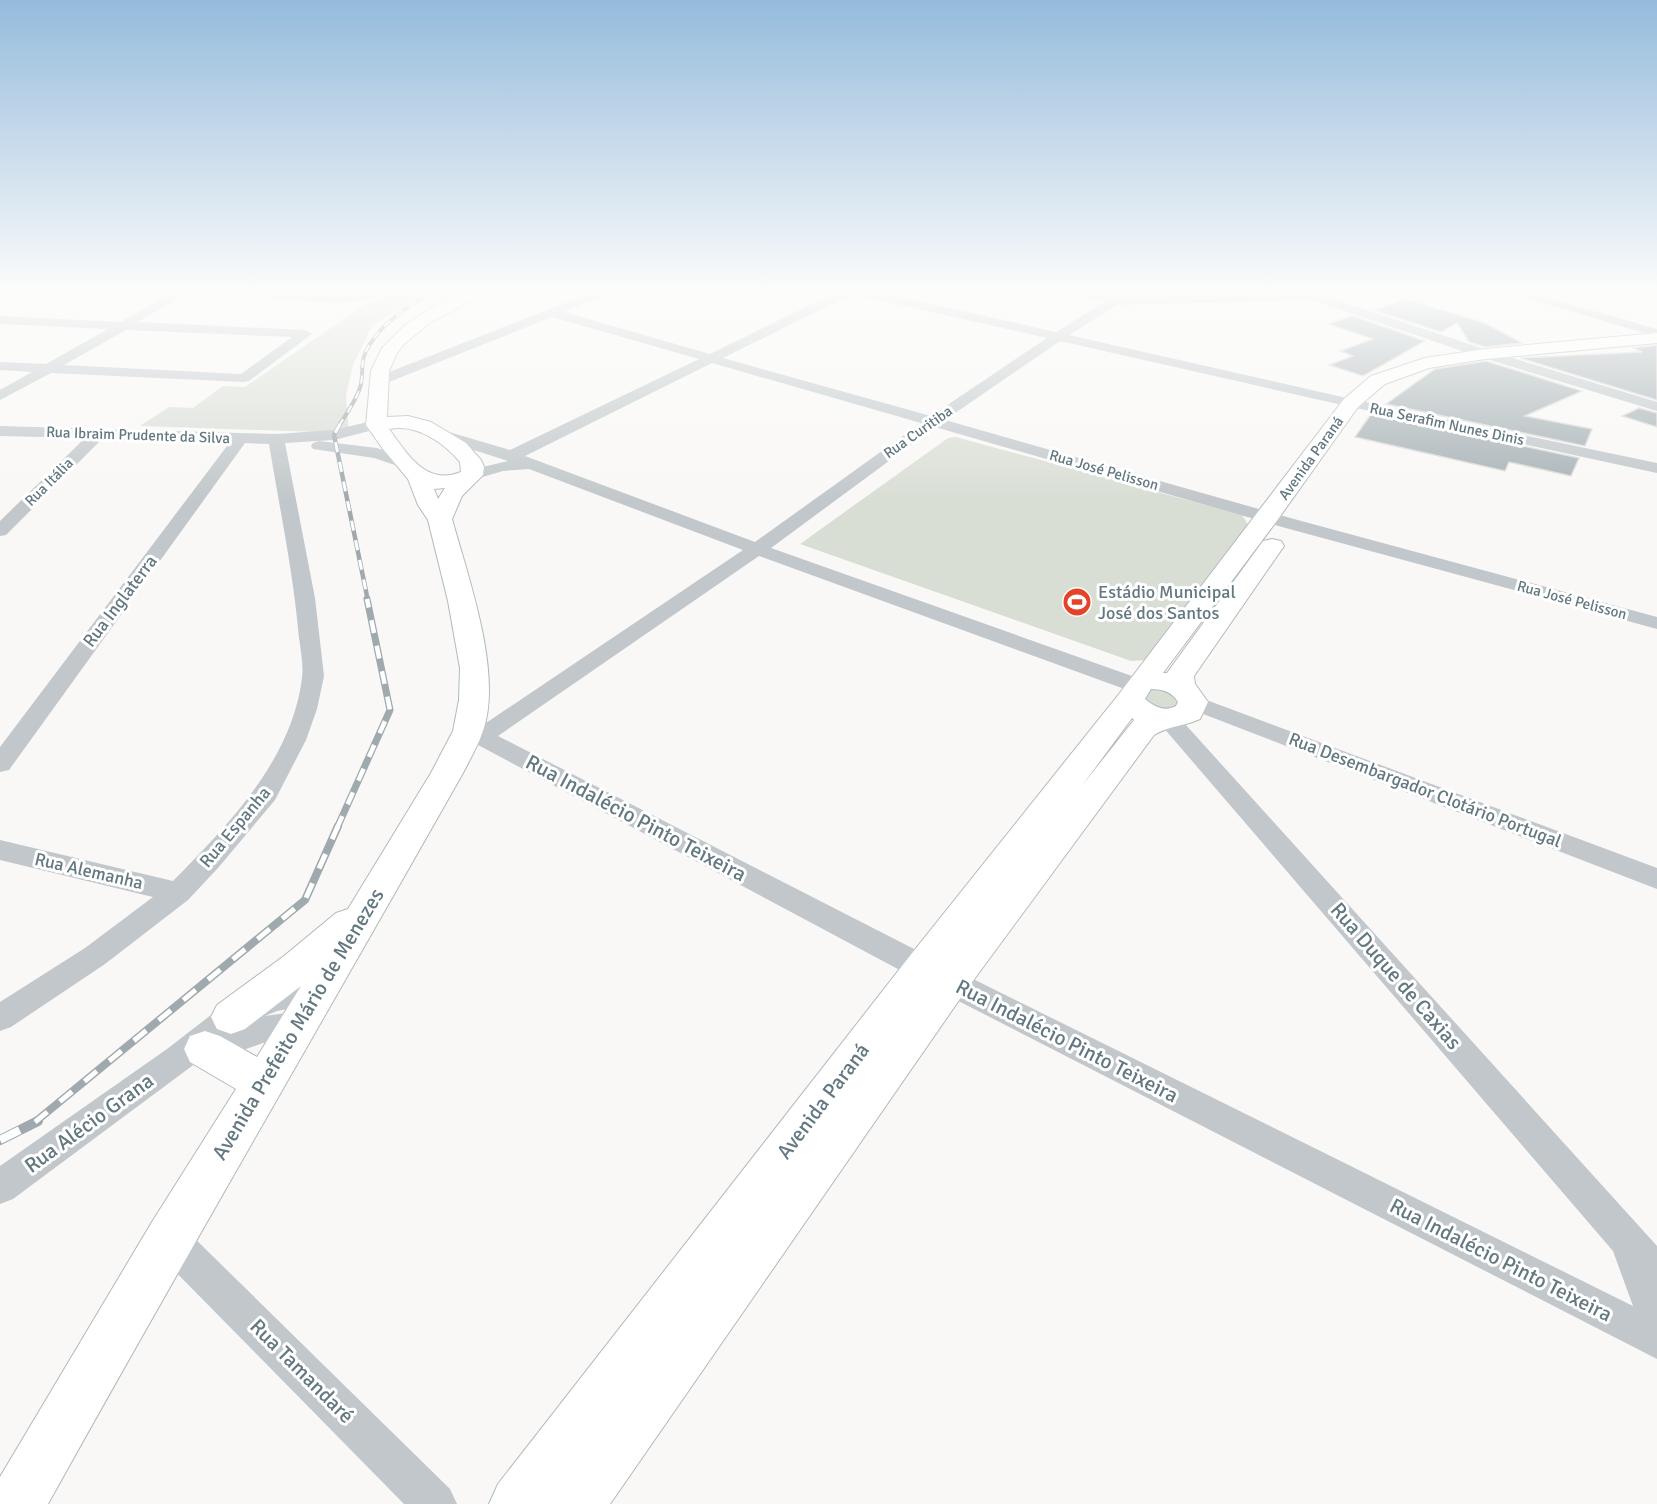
<svg xmlns="http://www.w3.org/2000/svg" width="1657" height="1504" font-family="Signika,sans-serif">
<style>
.green{fill:#d9ded5}
.building{fill:#a6b1b5;stroke:#dadad8;stroke-width:1.5}
.lines{fill:none;stroke-linecap:round;stroke-linejoin:round}
.major-casing{stroke:#b3b9bc;stroke-width:2}
.minor{fill:#c1c7ca;fill-rule:evenodd}
.major{fill:#fff;fill-rule:evenodd}
.rail-far4-casing{stroke:#a0aaae;stroke-width:4}
.rail-far3-casing{stroke:#a0aaae;stroke-width:4.5}
.rail-far2-casing{stroke:#a0aaae;stroke-width:7}
.rail-far1-casing{stroke:#a0aaae;stroke-width:8}
.rail-casing{stroke:#a0aaae;stroke-width:10}
.rail-far4{stroke:#fff;stroke-width:2;stroke-dasharray:8;stroke-linecap:butt}
.rail-far3{stroke:#fff;stroke-width:3;stroke-dasharray:10;stroke-linecap:butt}
.rail-far2{stroke:#fff;stroke-width:4.5;stroke-dasharray:13;stroke-linecap:butt}
.rail-far1{stroke:#fff;stroke-width:5;stroke-dasharray:16;stroke-linecap:butt}
.rail{stroke:#fff;stroke-width:8;stroke-dasharray:22;stroke-linecap:butt}
.labels{text-anchor:middle;dominant-baseline:central;stroke-width:6;stroke-linejoin:round;paint-order:stroke}
.far-street-label{font-size:15px;fill:#637881;stroke:#fff}
.poi-label{font-size:18px;fill:#637881;stroke:#fff;text-anchor:start}
.street-label{font-size:18px;fill:#637881;stroke:#fff}
.near-street-label{font-size:21px;fill:#637881;stroke:#fff}
</style>
<rect width="100%" height="100%" fill="#f9f8f6"/>
<g class="green">
<polygon points="396,290 428,290 372,326 353,365 346,396 349,433 140,426 169,407 193,408 223,386 245,387 366,304"/>
<polygon points="956,437 1242,515 1249,526 1146,660 1131,661 800,544 948,438"/>
<polygon points="1158,687 1180,697 1174,711 1147,707 1143,691"/>
</g>
<g class="building">
<polygon points="1406,299 1485,323 1522,343 1485,347 1469,342 1457,323 1441,332 1373,310"/>
<polygon points="1353,316 1425,341 1363,376 1329,365 1353,356 1340,351 1373,339 1328,324"/>
<polygon points="1657,345 1657,400 1520,358 1642,352 1633,348"/>
<polygon points="1486,361 1582,391 1525,416 1592,429 1585,446 1386,404 1435,369"/>
<polygon points="1639,408 1657,413 1657,427 1622,416"/>
<polygon points="1371,414 1372,414 1579,458 1571,476 1509,462 1505,471 1355,437"/>
</g>
<g class="lines">
<g class="major-casing">
<g id="major">
<path d="M468,290H491L431,322L404,344L397,353L389,371L387,417L408,416L431,422L466,443L481,460L484,467L483,475L462,496L452,519C468,577 503,673 483,731C478,746 470,759 463,773C325,1017 184,1259 48,1504H0V1477L152,1222L236,1089L190,1062L184,1049L190,1036L205,1031L220,1036L257,1057L301,986L245,1029L231,1034L217,1029L211,1017L217,1005L284,956L336,913L348,909L431,773L453,731L459,700L460,668L448,601L428,520L418,505L408,479L383,449L366,425L371,371L382,348L405,325L434,306ZM397,428C421,427 445,444 460,462L461,472C426,486 408,455 389,429ZM445,488L438,499L434,489Z"/>
<path d="M1657,333V343L1485,359L1429,368L1385,384L1358,407L1276,522L1163,673H1167L1263,541L1272,539L1281,541L1284,546L1194,676L1195,684L1208,702L1200,719C1185,726 1168,726 1154,735L964,993L610,1504H489L498,1484L909,957L1119,694L1344,399L1371,376L1425,358L1485,349ZM1151,689C1163,689 1172,692 1178,702L1176,706C1164,712 1155,707 1145,699ZM1132,718L1134,720L1081,787Z"/>
</g>
</g>
<g class="minor">
<path d="M177,290H192L138,322L305,330L312,334L249,381L244,382L51,373L0,400V390L32,372L0,370V362L46,364L108,329L0,324V316L121,322ZM126,330L292,337L241,374L64,365Z"/>
<path d="M230,290H272L331,295L392,290C364,313 272,297 236,294Z"/>
<path d="M598,290H615L564,312L710,354L841,290H868L1056,332L1104,302L1067,290H1088L1114,297L1293,294L1288,290H1307L1490,351L1657,402V411L1480,357L1312,300L1117,305L1069,335L1351,399L1657,463V473L1351,407L1060,341L945,420L1294,519L1657,617V629L1282,527L935,427L771,548L1146,681L1149,686L1146,691L1138,693L1130,691L759,556L498,736L961,973L1633,1306L1613,1251L1156,719L1160,714L1168,712L1176,714L1657,1246V1359L939,991L463,737L459,732L463,727L471,724L480,727L743,550L529,469L503,471L472,480L466,479L464,475L466,471L508,461L433,437L431,434L439,429L510,450L699,359L552,317L384,384H374L372,381L374,378ZM852,294L1047,338L931,416L723,358ZM712,363L921,423L755,542L525,456Z"/>
<polygon points="1500,290 1520,290 1657,329 1657,337"/>
<path d="M376,420L381,422L384,425L381,428L334,440L285,443L315,598L324,676L317,709L306,740L275,800L218,868L188,900L105,964L11,1027L0,1031V1002L85,948L153,897L0,860V840L173,881C228,825 292,760 302,678C304,662 299,643 298,628C292,566 279,505 269,444L245,443L9,770L0,772V747L230,442L102,439L6,535L0,536V521L85,438L0,436V426L276,434L334,430Z"/>
<polygon points="319,441 377,448 413,461 415,464 407,469 374,458 313,449 311,446 313,443"/>
<polygon points="1193,695 1657,868 1657,889 1185,707 1182,702 1185,697"/>
<polygon points="319,979 330,983 334,992 330,1001 277,1011 265,1016 300,1011 311,1015 316,1024 311,1033 263,1043 200,1065 196,1063 13,1199 0,1204 0,1166 167,1049 220,1008 273,986"/>
<polygon points="169,1221 182,1226 450,1489 457,1504 404,1504 156,1252 151,1239 156,1226"/>
</g>
<use href="#major" class="major"/>
<g class="rail-far4-casing">
<path id="rail-far4" d="M339,426C346,414 358,398 361,384C364,368 359,361 370,344C385,320 412,304 435,290"/>
</g>
<g class="rail-far3-casing">
<polyline id="rail-far3" points="340,424 334,435 368,601"/>
</g>
<g class="rail-far2-casing">
<polyline id="rail-far2" points="337,828 390,710 367,599"/>
</g>
<g class="rail-far1-casing">
<polyline id="rail-far1" points="35,1122 305,900 338,826"/>
</g>
<g class="rail-casing">
<polyline id="rail" points="0,1140 38,1121"/>
</g>
<use href="#rail-far4" class="rail-far4"/>
<use href="#rail-far3" class="rail-far3"/>
<use href="#rail-far2" class="rail-far2"/>
<use href="#rail-far1" class="rail-far1"/>
<use href="#rail" class="rail"/>
</g>
<linearGradient id="sky" x2="0" y2="1"><stop stop-color="#95bbdc"/><stop offset="0.58" stop-color="#fcfcfb"/><stop offset="1" stop-color="#fcfcfb" stop-opacity="0"/></linearGradient>
<rect width="1657" height="501" fill="url(#sky)"/>
<defs>
<g id="stadium-disc" transform="scale(1.5)"><circle r="9.5" fill="#e5422a" stroke="#fff"/><path d="M0-5a6.5 5 0 1 0 0 10a6.5 5 0 1 0 0-10ZM-3.5-1.8h7v3.6h-7Z" fill="#fff"/></g>
</defs>
<g fill-rule="evenodd">
<use href="#stadium-disc" x="1077" y="602"/>
</g>
<g class="labels">
<g class="far-street-label">
<text transform="translate(1447 424) rotate(12)">Rua Serafim Nunes Dinis</text>
<text transform="translate(918 432) rotate(-35)">Rua Curitiba</text>
<text transform="translate(138 435) rotate(2)">Rua Ibraim Prudente da Silva</text>
<text transform="translate(1311 458) rotate(-54)">Avenida Paraná</text>
<text transform="translate(1104 470) rotate(16)">Rua José Pelisson</text>
<text transform="translate(49 482) rotate(-45)">Rua Itália</text>
<text transform="translate(1572 600) rotate(15)">Rua José Pelisson</text>
</g>
<g class="poi-label">
<text x="1098" y="592">Estádio Municipal<tspan x="1098" dy="21">José dos Santos</tspan></text>
</g>
<g class="street-label">
<text transform="translate(120 601) rotate(-53)">Rua Inglaterra</text>
<text transform="translate(1425 790) rotate(21)">Rua Desembargador Clotário Portugal</text>
<text transform="translate(235 827) rotate(-50)">Rua Espanha</text>
<text transform="translate(89 871) rotate(13)">Rua Alemanha</text>
</g>
<g class="near-street-label">
<text transform="translate(636 818) rotate(28)">Rua Indalécio Pinto Teixeira</text>
<text transform="translate(1396 976) rotate(49)">Rua Duque de Caxias</text>
<text transform="translate(298 1024) rotate(-59)">Avenida Prefeito Mário de Menezes</text>
<text transform="translate(1067 1041) rotate(27)">Rua Indalécio Pinto Teixeira</text>
<text transform="translate(823 1101) rotate(-53)">Avenida Paraná</text>
<text transform="translate(89 1123) rotate(-36)">Rua Alécio Grana</text>
<text transform="translate(1501 1260) rotate(27)">Rua Indalécio Pinto Teixeira</text>
<text transform="translate(302 1371) rotate(45)">Rua Tamandaré</text>
</g>
</g>
</svg>
